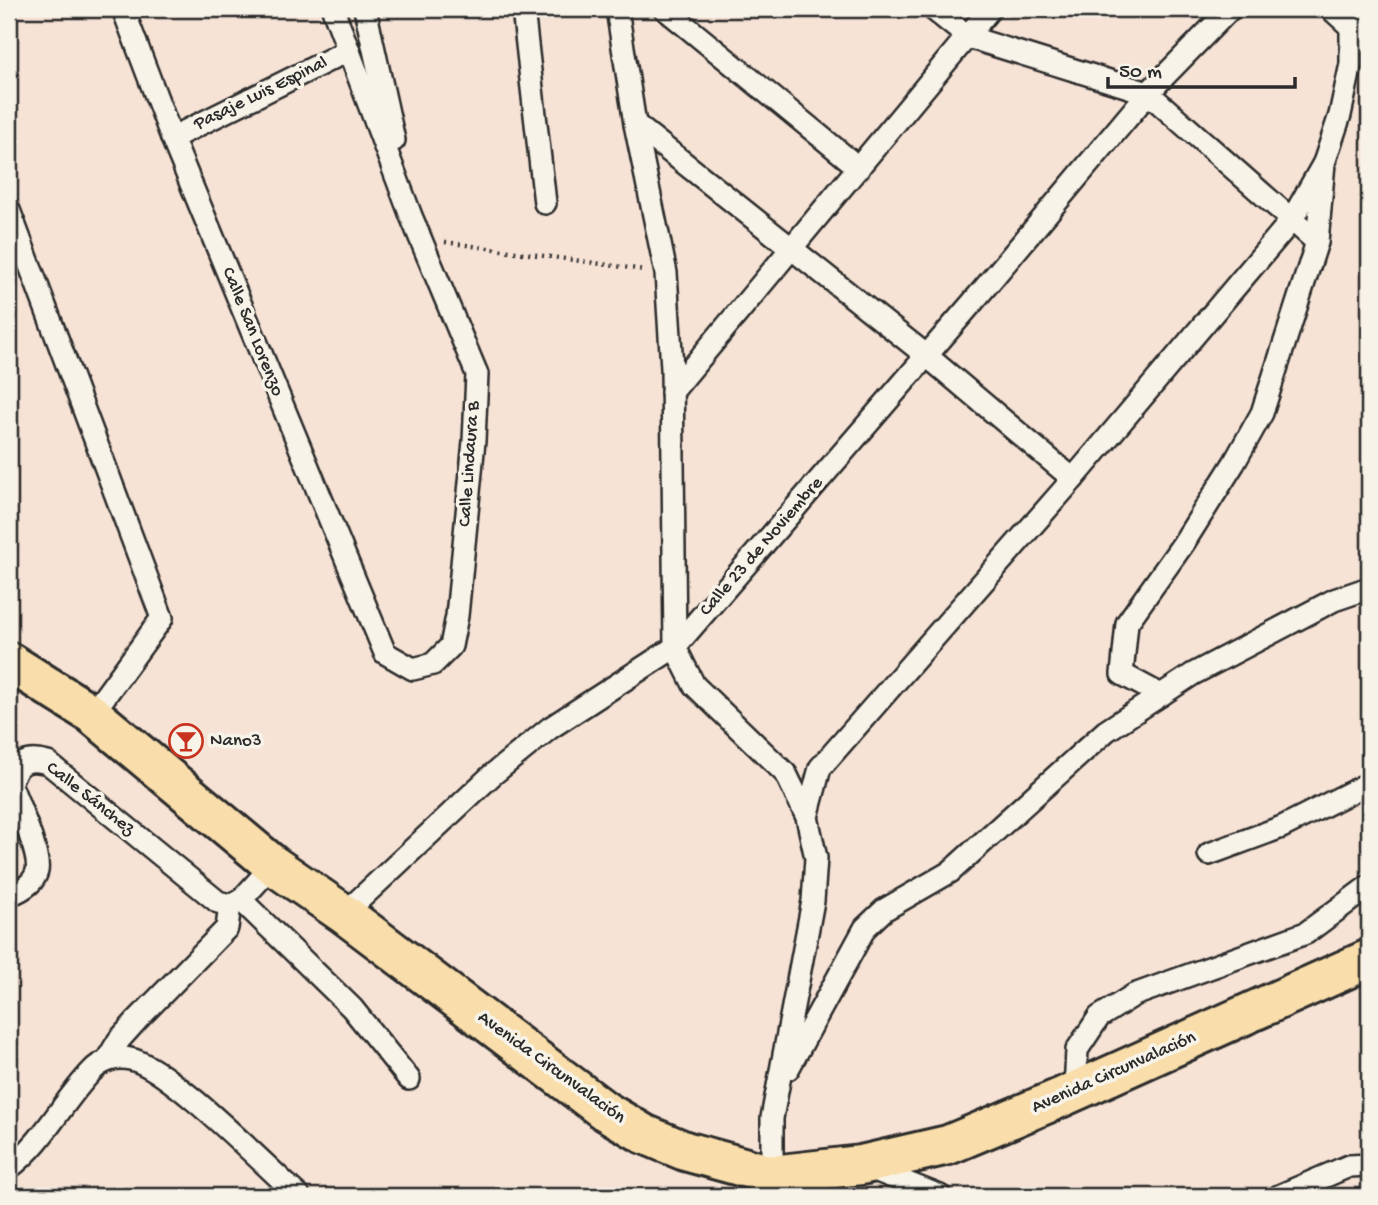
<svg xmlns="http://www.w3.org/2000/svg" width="1378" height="1205" font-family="'Gochi Hand',sans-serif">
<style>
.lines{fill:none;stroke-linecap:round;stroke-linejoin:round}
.street-casing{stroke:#2b2b2b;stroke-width:26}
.highway-casing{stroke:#2b2b2b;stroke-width:44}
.path{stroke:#2b2b2b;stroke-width:4.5;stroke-dasharray:2 5;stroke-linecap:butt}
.street{stroke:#f7f3e8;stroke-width:21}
.highway{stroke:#f9deab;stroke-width:38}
.labels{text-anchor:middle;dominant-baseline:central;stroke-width:7;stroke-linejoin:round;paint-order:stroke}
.street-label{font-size:19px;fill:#2b2b2b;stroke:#f7f3e8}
.poi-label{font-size:19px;fill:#2b2b2b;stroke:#f7f3e8;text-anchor:start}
</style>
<rect width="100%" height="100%" fill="#f7e3d6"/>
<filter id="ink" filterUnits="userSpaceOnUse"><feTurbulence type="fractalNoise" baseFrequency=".0143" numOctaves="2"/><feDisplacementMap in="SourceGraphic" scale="14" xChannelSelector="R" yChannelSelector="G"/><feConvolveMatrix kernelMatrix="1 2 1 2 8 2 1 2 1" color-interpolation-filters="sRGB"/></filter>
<g filter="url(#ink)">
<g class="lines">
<g class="street-casing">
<g id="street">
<polyline points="123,9 172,138 385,653 413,669 433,664 451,646 457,616 474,441 477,374 411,216 333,9"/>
<polyline points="365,9 394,140"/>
<polyline points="523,9 545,203"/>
<polyline points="665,9 859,168"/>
<polyline points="933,9 968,37 1148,93 1317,242"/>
<polyline points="1331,9 1353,29"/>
<polyline points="1358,42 1368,9"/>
<polyline points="635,124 927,356 1073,479"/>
<polyline points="172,138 349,50"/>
<polyline points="9,210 162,618 92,714"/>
<polyline points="672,392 990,9"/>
<polyline points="1161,695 1122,674 1127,623 1183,544 1234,463 1262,413 1317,242 1324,163 1340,115 1351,64 1351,9"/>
<polyline points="807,817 820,768 1073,479 1291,221 1324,163"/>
<polyline points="1209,854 1282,827 1369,783"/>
<path d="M9,895C20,891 34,884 37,871C41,854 17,802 10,783C18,762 27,757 48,763L218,902L230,905L241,900L273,865"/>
<polyline points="241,900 352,1008 409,1079"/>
<polyline points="344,914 492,775 550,728 675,647 672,368 666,273 635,124 617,9"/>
<polyline points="107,1060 119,1040 137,1020 227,928 230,905"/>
<polyline points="788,1069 865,928 884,910 950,872 1106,731 1193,674 1334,600 1369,588"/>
<polyline points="1075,1091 1077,1050 1099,1017 1134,995 1306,933 1369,886"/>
<polyline points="867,1167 940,1196"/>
<path d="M9,1168C44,1142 62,1102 92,1071C101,1061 116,1056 130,1059C168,1066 266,1167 299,1196"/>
<polyline points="772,1175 772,1118 813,901 816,858 807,817 786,774 694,685 675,647 972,303 1148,93 1230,9"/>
<polyline points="1279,1196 1349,1166 1369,1165"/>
</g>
</g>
<g class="highway-casing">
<polyline id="highway" points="9,662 92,714 273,865 344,914 605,1111 644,1134 685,1151 772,1175 861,1165 948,1145 1060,1098 1369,959"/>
</g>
<polyline class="path" points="445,242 644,270"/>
<use href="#street" class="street"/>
<use href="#highway" class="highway"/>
</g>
</g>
<defs>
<g id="bar-ring" transform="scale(1.75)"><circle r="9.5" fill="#f7f3e8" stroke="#c8321e" stroke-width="1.5"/><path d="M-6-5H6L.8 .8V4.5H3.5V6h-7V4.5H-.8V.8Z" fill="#c8321e"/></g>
</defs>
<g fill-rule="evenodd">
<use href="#bar-ring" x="186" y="741"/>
</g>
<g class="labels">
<g class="street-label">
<text transform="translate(261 94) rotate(-26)">Pasaje Luis Espinal</text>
<text transform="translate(252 332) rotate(68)">Calle San Lorenzo</text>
<text transform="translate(470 464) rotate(-86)">Calle Lindaura B</text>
<text transform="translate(762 547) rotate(-49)">Calle 23 de Noviembre</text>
<text transform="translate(90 799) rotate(38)">Calle Sánchez</text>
<text transform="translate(551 1068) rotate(36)">Avenida Circunvalación</text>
<text transform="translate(1114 1073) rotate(-24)">Avenida Circunvalación</text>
</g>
<g class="poi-label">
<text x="210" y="741">Nano3</text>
</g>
</g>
<rect width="1378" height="1205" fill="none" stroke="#f7f3e8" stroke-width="35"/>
<rect x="18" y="18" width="1343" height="1170" fill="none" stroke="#2b2b2b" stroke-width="2.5" filter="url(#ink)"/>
<path d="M1108 77v10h187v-10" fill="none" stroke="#2b2b2b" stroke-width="3.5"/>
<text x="1119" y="77" font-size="21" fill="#2b2b2b" stroke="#f7f3e8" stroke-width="5" paint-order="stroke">50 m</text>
</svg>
